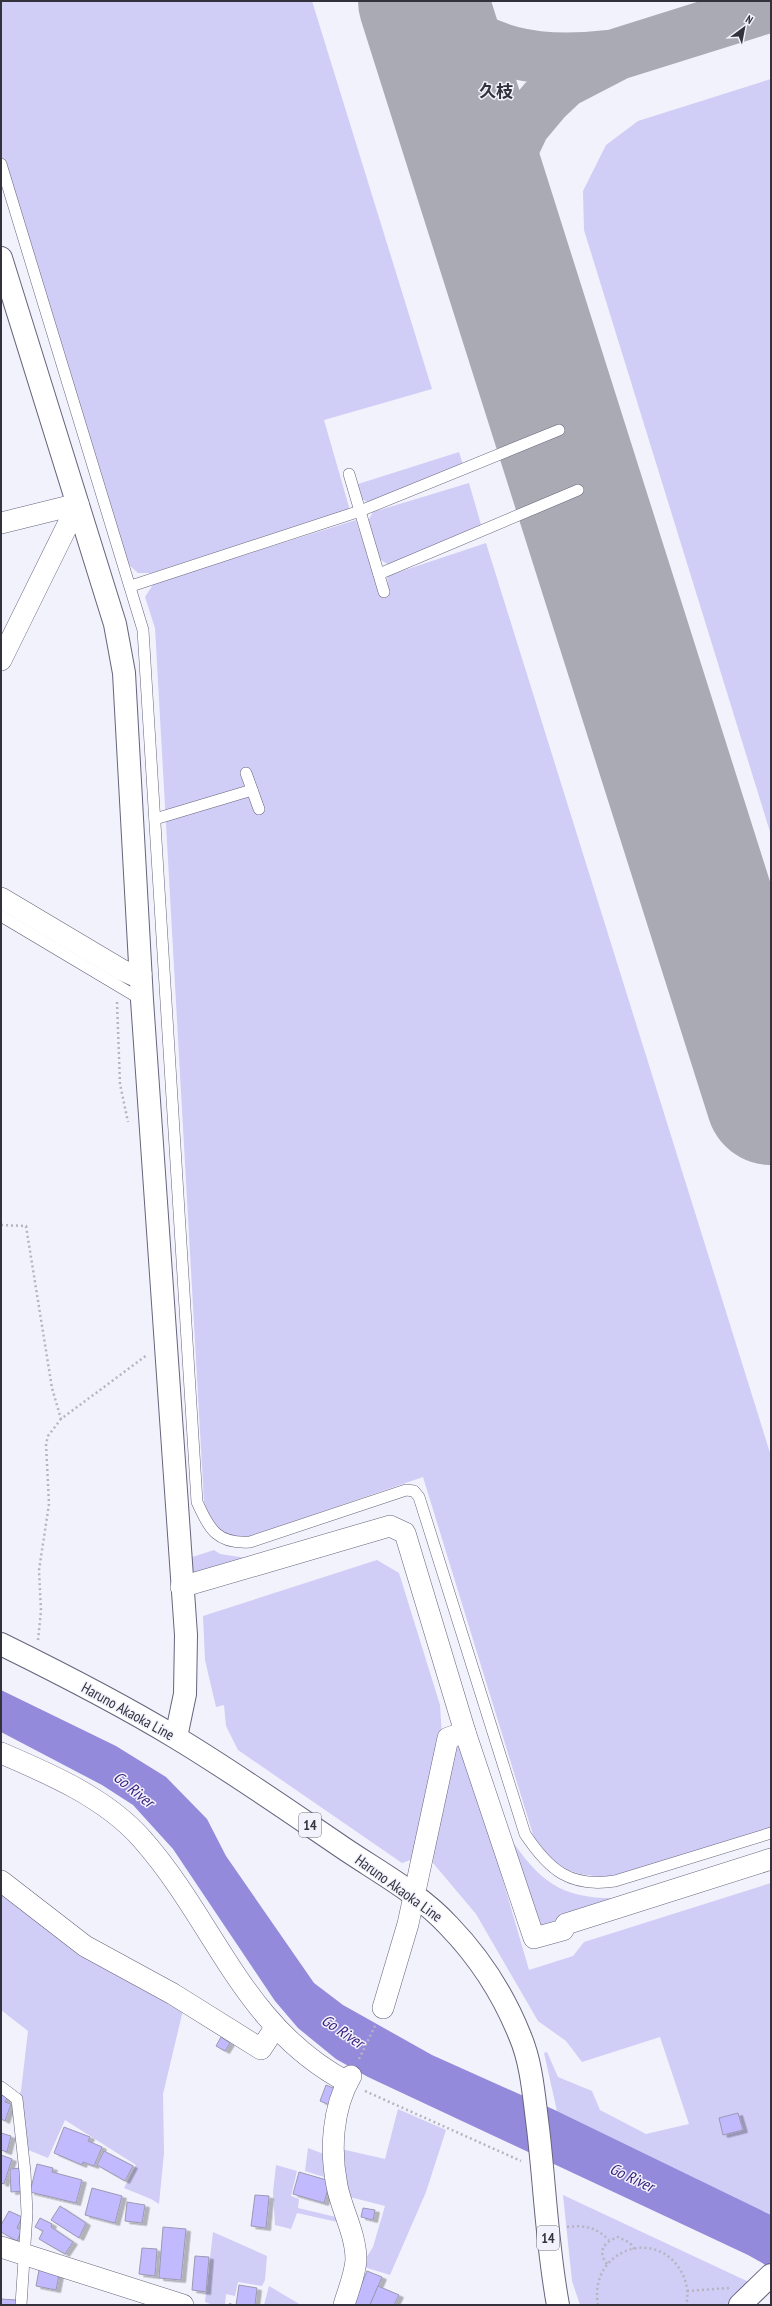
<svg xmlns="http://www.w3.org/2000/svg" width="772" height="2306" font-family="'PT Sans Narrow','Noto Sans JP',sans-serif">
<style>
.green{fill:#d0cdf7}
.water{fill:#948adb}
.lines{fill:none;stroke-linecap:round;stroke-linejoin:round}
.stream{stroke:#948adb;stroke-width:6}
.taxiway{stroke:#aaaab4;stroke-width:52}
.runway{stroke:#aaaab4;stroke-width:130}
.building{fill:#c1bafe;stroke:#9b99b2;filter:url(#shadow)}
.lane-casing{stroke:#66647c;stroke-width:12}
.street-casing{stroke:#66647c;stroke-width:22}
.secondary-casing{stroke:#66647c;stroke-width:24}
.primary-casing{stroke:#66647c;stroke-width:24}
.path{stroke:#b5b5bf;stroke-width:2.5;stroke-dasharray:2 3;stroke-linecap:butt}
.lane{stroke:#fff;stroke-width:11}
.street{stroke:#fff;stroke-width:21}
.secondary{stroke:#fff;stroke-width:22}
.primary{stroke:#fff;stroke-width:22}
.labels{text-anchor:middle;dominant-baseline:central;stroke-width:3;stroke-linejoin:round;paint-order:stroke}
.shield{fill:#f2f2fc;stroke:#6c6b76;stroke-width:1}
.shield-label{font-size:14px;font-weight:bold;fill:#32313c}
.street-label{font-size:15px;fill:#32313c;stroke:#f2f2fc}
.water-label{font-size:16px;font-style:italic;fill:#391e7d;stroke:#f2f2fc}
.quarter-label{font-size:17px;font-weight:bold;fill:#32313c;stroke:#f2f2fc}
</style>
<defs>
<filter id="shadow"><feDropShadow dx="4.5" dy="2.5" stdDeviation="0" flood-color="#0004"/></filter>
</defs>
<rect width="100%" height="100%" fill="#f2f2fc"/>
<g class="green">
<polygon points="1,1 312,1 432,389 324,420 349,507 348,510 151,573 138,573 128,564 1,161"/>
<polygon points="771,79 771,835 584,230 583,191 606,145 638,121"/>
<polygon points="459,452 465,471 368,502 359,498 355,485"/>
<polygon points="469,483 484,535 389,565 379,559 367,523 373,512"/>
<path d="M356,520L381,597L389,594L387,576L486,543L771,1456V1829L610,1878L580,1874L568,1870L555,1862L535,1841L423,1477L248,1537C219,1540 212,1529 204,1502L155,628L145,597L154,583Z"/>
<polygon points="214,1550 220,1554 253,1559 195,1576 187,1570 186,1559"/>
<polygon points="377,1560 399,1573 440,1705 442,1736 413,1859 402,1863 238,1750 226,1726 224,1705 216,1707 205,1660 203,1616"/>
<polygon points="464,1746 529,1970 573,1956 584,1942 771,1883 771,2215 557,2111 544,2053 547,2052 558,2077 592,2091 600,2110 646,2134 689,2124 660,2037 582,2062 566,2041 538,2021 476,1914 433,1863 434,1833 450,1748"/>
<path d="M504,1829C539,1881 558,1900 624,1898L536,1927Z"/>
<polygon points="1,1885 184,2006 163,2094 164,2153 159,2204 151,2199 124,2188 136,2165 65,2120 48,2158 21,2147 17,2099 21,2091 28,2031 1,2010"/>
<polygon points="398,2109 446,2130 426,2192 390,2275 361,2266 373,2247 385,2206 346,2196 341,2149 385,2159"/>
<polygon points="308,2148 329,2156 330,2179 305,2171"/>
<polygon points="276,2165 297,2171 291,2196 299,2199 298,2208 340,2218 342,2223 297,2213 291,2229 275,2225 273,2192"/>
<polygon points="563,2195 751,2283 726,2305 580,2305 572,2281"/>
<polygon points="213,2232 267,2256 265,2280 262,2286 238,2282 235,2296 226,2294 225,2305 213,2305 205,2302"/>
<polygon points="269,2286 301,2305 264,2305"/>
</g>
<polygon class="water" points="1,1690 116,1746 166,1777 207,1819 226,1856 314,1983 343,2005 432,2055 557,2111 771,2215 771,2268 748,2255 368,2077 336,2059 298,2028 275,2001 173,1849 133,1805 102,1785 1,1732"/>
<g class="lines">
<polyline class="stream" points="123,981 133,987"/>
<g class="taxiway">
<path d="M431,1C477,56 541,64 607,56"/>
<polyline points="499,239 491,211 504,167 524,125 545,100 564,82 618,54 771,6"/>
</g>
<polyline class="runway" points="423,1 771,1100"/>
</g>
<g class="building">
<polygon points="221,2037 230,2043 225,2051 216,2046"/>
<polygon points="326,2085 338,2090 332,2106 320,2101"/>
<polygon points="1,2094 8,2096 5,2102 11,2104 5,2121 1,2119"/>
<polygon points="738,2113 743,2130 723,2135 719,2118"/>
<polygon points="64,2127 90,2137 88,2141 102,2147 94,2166 83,2162 82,2165 54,2153"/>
<polygon points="1,2133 11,2136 7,2152 1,2150"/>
<polygon points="104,2151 133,2166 125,2181 97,2165"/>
<polygon points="1,2155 12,2159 4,2184 1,2183"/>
<polygon points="37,2164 53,2168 52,2172 82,2180 76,2203 30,2192"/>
<polygon points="22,2168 23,2191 11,2192 10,2169"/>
<polygon points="299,2172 330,2181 324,2203 293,2194"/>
<polygon points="92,2188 122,2196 115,2223 85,2215"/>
<polygon points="255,2195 269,2196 266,2228 251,2226"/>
<polygon points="127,2202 145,2205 142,2223 125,2221"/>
<polygon points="60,2206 86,2223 79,2238 51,2220"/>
<polygon points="363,2208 375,2210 373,2220 361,2217"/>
<polygon points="9,2211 22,2217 17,2228 22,2230 17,2241 1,2232 1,2225"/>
<polygon points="40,2218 52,2224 51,2227 73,2242 65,2254 39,2239 43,2231 35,2227"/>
<polygon points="163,2227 186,2229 181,2280 159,2278"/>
<polygon points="142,2248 157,2249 155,2276 139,2274"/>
<polygon points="195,2256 209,2257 206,2292 192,2290"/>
<polygon points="39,2270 59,2275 56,2290 36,2286"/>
<polygon points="367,2271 382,2277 370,2305 353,2305"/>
<polygon points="239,2285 257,2288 255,2305 236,2305"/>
<polygon points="378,2286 399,2295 394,2305 370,2305"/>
<polygon points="1,2299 16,2300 16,2305 1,2305"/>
</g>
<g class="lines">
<g class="lane-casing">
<g id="lane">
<path d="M1,164L143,630L197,1502C210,1530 217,1544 250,1542L406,1490L414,1491L419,1497L525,1834C549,1870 570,1888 615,1881L771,1833"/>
<polyline points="349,474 384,592"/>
<polyline points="379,574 578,490"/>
<polyline points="131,586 360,511 559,430"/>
<polyline points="246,773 259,809"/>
<polyline points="155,819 252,790"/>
<polyline points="1,916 142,1000"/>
<polyline points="1,2087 17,2099 25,2172 27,2213 21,2305"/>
</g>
</g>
<g class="street-casing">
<g id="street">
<polyline points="1,523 78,504"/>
<polyline points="1,660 78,504"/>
<polyline points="1,898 122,970 133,975 141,974"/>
<polyline points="181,1587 390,1526 405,1533 465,1732 534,1938 563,1930 566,1924 771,1859"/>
<path d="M1,1753C50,1774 106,1798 142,1839C216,1923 242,2026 347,2082"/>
<polyline points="1,1881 85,1946 173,1994 261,2049 275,2028"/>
<polyline points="383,2008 408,1924 448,1738 465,1732"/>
<polyline points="1,2247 183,2305"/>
<path d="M344,2305C348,2291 355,2275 356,2260C356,2234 342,2211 337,2186C330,2151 332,2108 351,2076"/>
</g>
</g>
<g class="secondary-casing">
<g id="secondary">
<polyline points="1,258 115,624 124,673 142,1000 186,1635 185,1694 176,1737"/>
<polyline points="740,2305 771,2275"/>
</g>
</g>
<g class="primary-casing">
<path id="primary" d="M1,1644C60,1673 119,1703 175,1737C230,1770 283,1807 336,1843C373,1869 418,1892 449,1926C479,1957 504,1996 520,2036C532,2064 534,2098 538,2128C545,2187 547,2246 558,2305"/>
</g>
<g class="path">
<polyline points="117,1002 120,1084 128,1122"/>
<polyline points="1,1225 26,1226 52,1388 61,1419"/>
<polyline points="38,1640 41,1611 39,1570 49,1504 46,1444 48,1436 61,1419 147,1355"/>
<polyline points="359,2059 375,2026"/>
<polyline points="365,2091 521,2161"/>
<path d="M567,2227C586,2225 595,2227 609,2240"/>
<path d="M607,2264C597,2251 604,2242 618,2237L630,2243L634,2249"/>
<polyline points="687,2291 729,2288"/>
<polyline points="230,2305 231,2300"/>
<path d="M598,2305C588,2249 659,2225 683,2275C687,2284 689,2295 686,2305"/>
</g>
<use href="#lane" class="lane"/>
<use href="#street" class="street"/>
<use href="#secondary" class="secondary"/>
<use href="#primary" class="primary"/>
</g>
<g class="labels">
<g class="shield">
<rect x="299" y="1813" width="22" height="24" rx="3"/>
<rect x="537" y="2226" width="22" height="24" rx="3"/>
</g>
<g class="shield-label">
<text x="310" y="1825">14</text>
<text x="548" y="2238">14</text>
</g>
<g class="street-label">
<text transform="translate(128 1711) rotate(29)">Haruno Akaoka Line</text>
<text transform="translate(399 1888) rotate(36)">Haruno Akaoka Line</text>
</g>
<g class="water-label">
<text transform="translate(134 1789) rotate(39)">Go River</text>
<text transform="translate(343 2031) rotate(34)">Go River</text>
<text transform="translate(632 2177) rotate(25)">Go River</text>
</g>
<g class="quarter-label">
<text x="496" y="91">久枝</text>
</g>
</g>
<rect width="772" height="2306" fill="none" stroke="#32313c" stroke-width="4"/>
<g transform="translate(744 28) rotate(32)" stroke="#f2f2fc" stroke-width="3" paint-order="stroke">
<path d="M0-3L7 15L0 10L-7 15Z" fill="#32313c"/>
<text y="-6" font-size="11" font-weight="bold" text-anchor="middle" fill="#32313c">N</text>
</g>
</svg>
